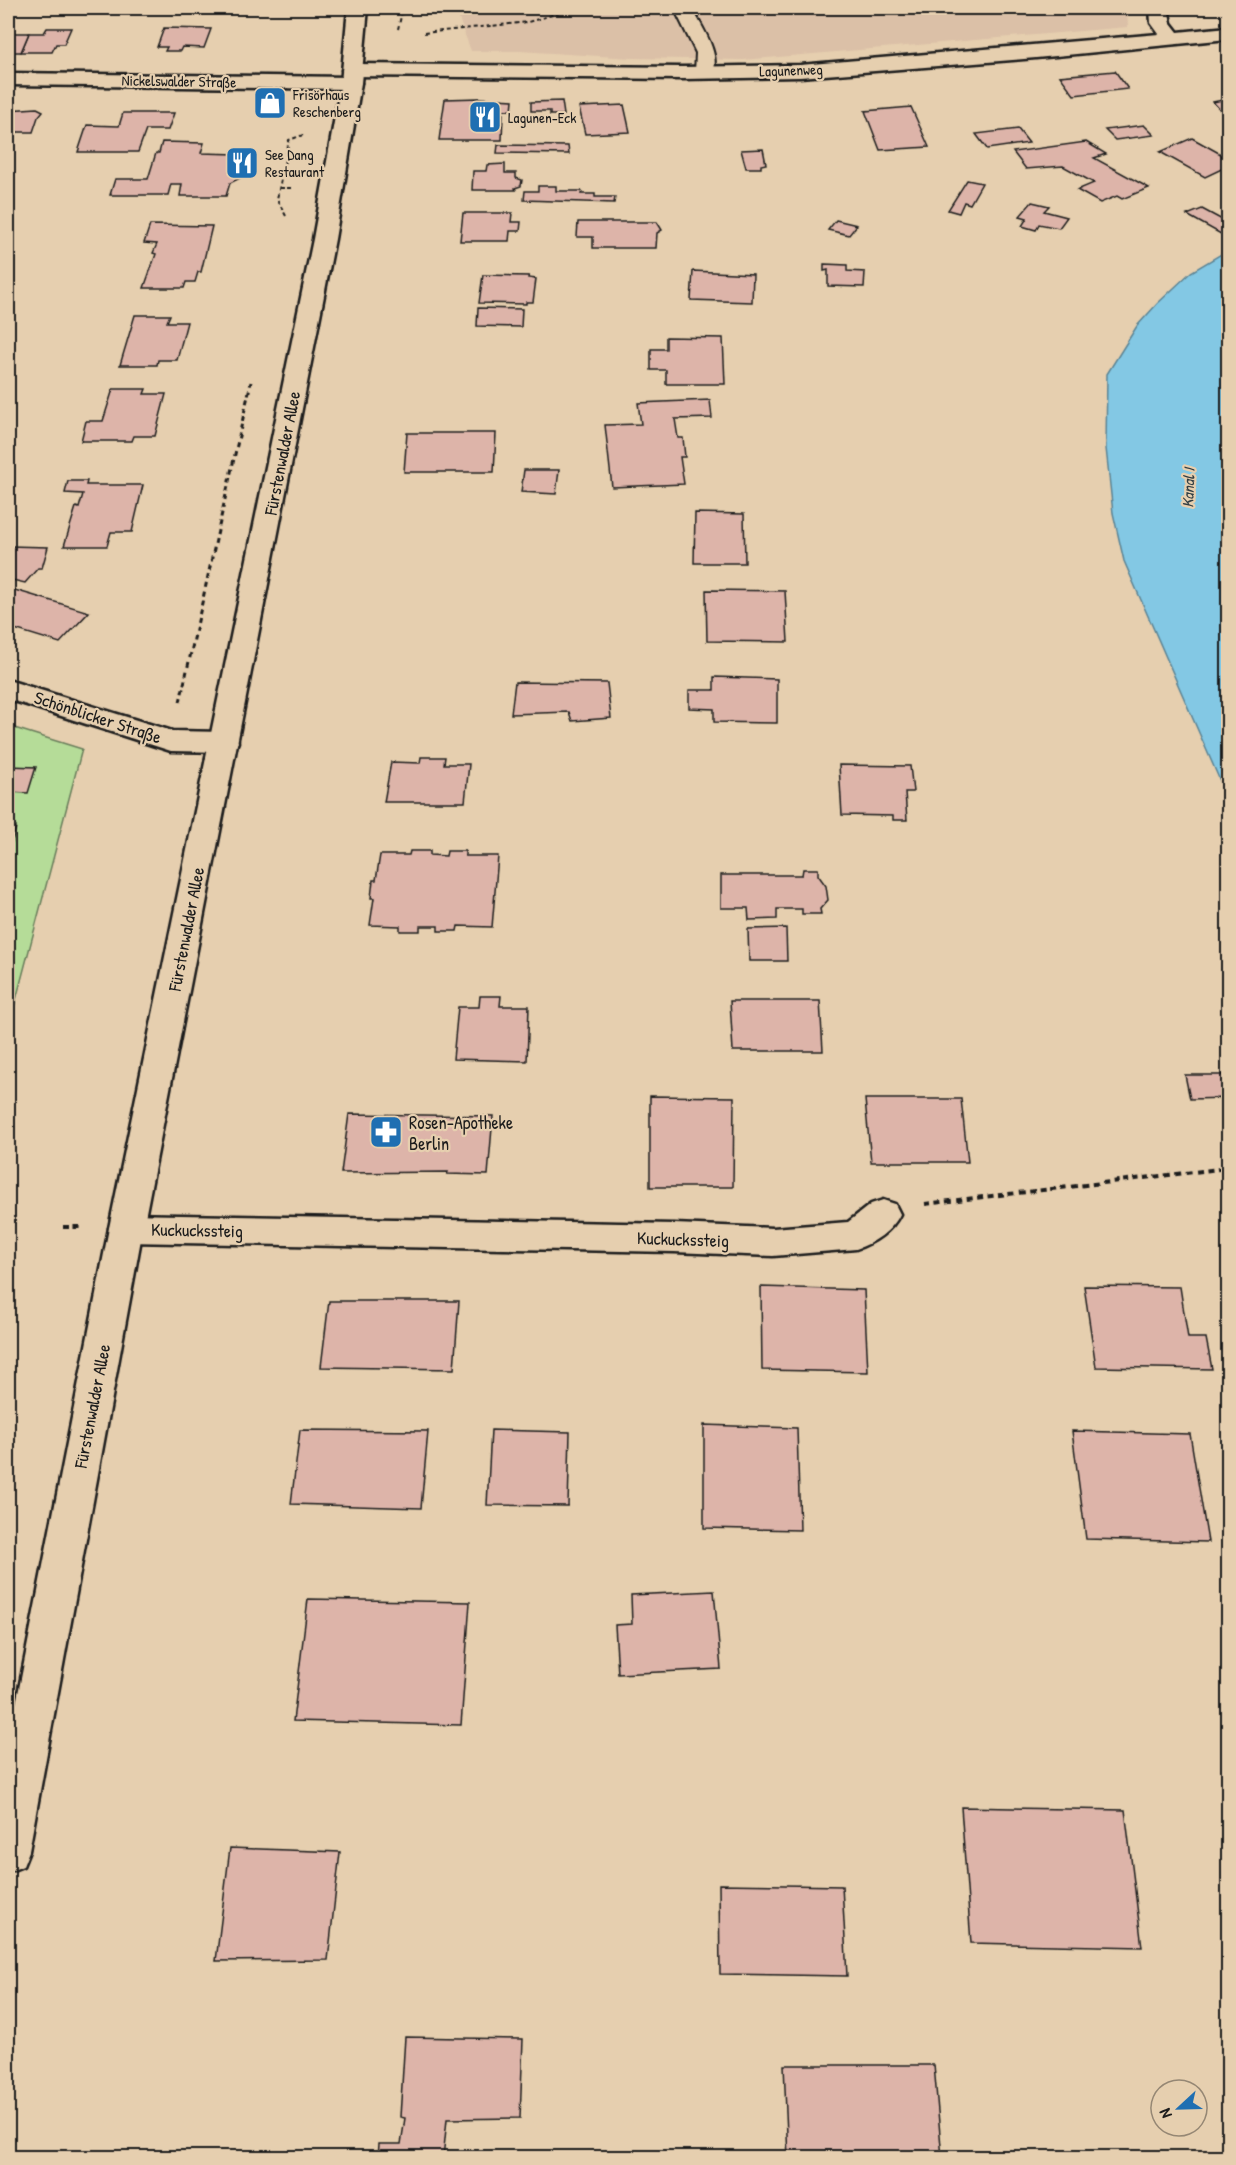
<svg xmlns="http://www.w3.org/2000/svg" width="1236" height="2165" font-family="'Patrick Hand',sans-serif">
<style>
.built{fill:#dbc0a7}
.green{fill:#b5dc98;stroke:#687c5a;stroke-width:1.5}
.water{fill:#83c8e4;stroke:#5a8394;stroke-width:1.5}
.building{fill:#ddb4a9;stroke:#1c1c1c;stroke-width:1.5}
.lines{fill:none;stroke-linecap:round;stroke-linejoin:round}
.service-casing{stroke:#1c1c1c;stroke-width:4}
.minor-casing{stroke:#1c1c1c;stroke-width:5}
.tertiary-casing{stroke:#1c1c1c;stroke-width:5}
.secondary-casing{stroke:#1c1c1c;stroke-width:5}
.path-far2{stroke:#1c1c1c;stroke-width:2;stroke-dasharray:4 3;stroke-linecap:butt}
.path-far1{stroke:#1c1c1c;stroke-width:3;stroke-dasharray:5 4;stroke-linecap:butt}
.path{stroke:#1c1c1c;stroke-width:4;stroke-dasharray:6 4.5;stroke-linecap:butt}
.service{fill:#e6cfaf;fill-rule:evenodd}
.minor{fill:#e6cfaf;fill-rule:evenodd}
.tertiary{fill:#e6cfaf;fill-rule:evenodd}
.secondary{fill:#e6cfaf;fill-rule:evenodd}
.labels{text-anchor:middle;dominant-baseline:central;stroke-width:4.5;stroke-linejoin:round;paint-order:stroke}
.far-street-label{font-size:15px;fill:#1c1c1c;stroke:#e6cfaf}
.far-poi-label{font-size:15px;fill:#1c1c1c;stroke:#e6cfaf;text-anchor:start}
.far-water-label{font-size:16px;font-style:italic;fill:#313e44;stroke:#e6cfaf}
.street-label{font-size:18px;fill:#1c1c1c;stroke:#e6cfaf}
.poi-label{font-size:18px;fill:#1c1c1c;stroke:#e6cfaf;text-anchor:start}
</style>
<rect width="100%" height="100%" fill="#e6cfaf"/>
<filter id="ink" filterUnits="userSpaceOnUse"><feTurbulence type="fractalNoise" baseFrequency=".0167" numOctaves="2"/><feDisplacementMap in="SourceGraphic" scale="12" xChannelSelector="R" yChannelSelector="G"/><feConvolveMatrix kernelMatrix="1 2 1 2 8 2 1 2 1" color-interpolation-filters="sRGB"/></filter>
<g filter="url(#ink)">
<polygon class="built" points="455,8 1127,8 1128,27 743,60 632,58 519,51 471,51"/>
<polygon class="green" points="8,726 82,749 8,1030"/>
<polygon class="water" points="1228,250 1228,515 1226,531 1228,550 1228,799 1124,561 1113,513 1106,448 1107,374 1137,326 1157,304 1191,272"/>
<g class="building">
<polygon points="47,28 71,28 64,44 56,44 52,52 21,52 29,33 44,33"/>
<polygon points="164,28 211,29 204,48 182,47 180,51 165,51 167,47 157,47"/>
<polygon points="8,33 29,33 21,52 8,52"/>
<polygon points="1115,71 1128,89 1074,95 1060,76"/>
<polygon points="480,98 513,100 512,110 479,111 479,114 503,114 502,140 439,140 445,99"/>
<polygon points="1227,99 1228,101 1227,117 1213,102"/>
<polygon points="562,101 564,115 550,115 550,111 531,111 531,102"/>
<polygon points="624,105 630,132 585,134 579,107"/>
<polygon points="911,107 929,147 880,150 865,111"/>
<polygon points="37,108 43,111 38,117 33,132 17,132 14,139 8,139 8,110"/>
<polygon points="123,113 174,113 168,130 146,130 138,152 78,152 87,125 119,126"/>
<polygon points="1144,125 1154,135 1115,140 1105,130"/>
<polygon points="1018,129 1029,143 987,149 976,134"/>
<polygon points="1192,138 1228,158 1228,166 1205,177 1160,152"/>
<polygon points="162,142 204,143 201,153 237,154 233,167 242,172 240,178 230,183 226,196 180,196 182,184 171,184 168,195 110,195 115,179 148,179 156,153 159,153"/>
<polygon points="1086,142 1106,154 1094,158 1149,188 1122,199 1117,196 1100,203 1077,190 1094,183 1063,166 1026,169 1013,152"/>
<polygon points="498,145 568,146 569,154 497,153"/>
<polygon points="763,149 766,164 761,165 761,168 746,168 741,150"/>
<polygon points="505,164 505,173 516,173 516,178 522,180 521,186 515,188 516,190 472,190 473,171 486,171 487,165"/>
<polygon points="967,180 982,183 970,204 964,202 959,213 948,210"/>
<polygon points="538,186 556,186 556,191 582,191 581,194 595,194 595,197 615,197 614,203 524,200 525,191 538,191"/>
<polygon points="1032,202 1049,206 1044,211 1067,217 1059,228 1039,224 1036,230 1022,226 1027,218 1020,216"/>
<polygon points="1202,209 1228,223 1228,238 1187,215"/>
<polygon points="463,213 512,213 511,222 521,222 520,231 510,231 509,241 460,241"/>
<polygon points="836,220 857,225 849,235 828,230"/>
<polygon points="578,222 657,222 662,230 657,233 656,248 593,248 593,237 577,237"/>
<polygon points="150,225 212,226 201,272 198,272 195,282 186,282 184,288 144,288 156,254 153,253 157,244 144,243"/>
<polygon points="824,264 847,265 847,271 865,272 864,287 828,286 828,270 824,271"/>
<polygon points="693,271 753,274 752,302 691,300"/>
<polygon points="483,275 529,276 528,278 536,279 533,302 526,302 526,304 479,303"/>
<polygon points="478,308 522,309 521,327 477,326"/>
<polygon points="135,315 170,315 167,322 187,322 177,360 158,360 157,365 120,365"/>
<polygon points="666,337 723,338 725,384 666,384 666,370 651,370 651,349 666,349"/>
<polygon points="113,389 146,389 144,394 166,394 155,436 134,436 132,441 81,441 86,421 103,421"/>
<polygon points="710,400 712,418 675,419 678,438 683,438 685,457 680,457 684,484 612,487 605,425 641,424 638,403"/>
<polygon points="407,433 496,433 494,472 404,472"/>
<polygon points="524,470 559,470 556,494 521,492"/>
<polygon points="68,481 87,481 86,485 143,485 132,532 111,532 107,546 64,546 76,507 79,508 83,494 65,493"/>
<polygon points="695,513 744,514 745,563 694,563"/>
<polygon points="8,546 48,547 42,568 38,568 25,583 8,579"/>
<polygon points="8,588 89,612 60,643 8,627"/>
<polygon points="706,590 785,591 788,642 707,641"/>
<polygon points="714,677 777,679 777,723 714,722 714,709 689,708 689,690 714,690"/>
<polygon points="515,682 607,683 611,718 572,721 569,712 511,714"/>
<polygon points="421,757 445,757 444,764 469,764 465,802 384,802 391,762 420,763"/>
<polygon points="839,765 910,766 913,792 905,792 907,820 893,820 893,816 842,815"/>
<polygon points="8,766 36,767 28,793 8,792"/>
<polygon points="8,827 16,827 8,855"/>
<polygon points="410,851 430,851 430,855 446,856 447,851 465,851 465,856 498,856 492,927 458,926 457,931 438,931 438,926 420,926 420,931 400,931 400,926 370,925 374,898 371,898 373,880 376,880 380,855 409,855"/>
<polygon points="803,869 818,869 818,875 826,886 828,900 820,909 821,914 802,914 802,909 777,909 777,919 749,920 748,908 721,908 721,875 802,875"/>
<polygon points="786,928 787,961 749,961 748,929"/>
<polygon points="480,996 501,996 500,1006 529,1006 527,1061 453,1059 458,1007 479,1007"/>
<polygon points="730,1001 820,1001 823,1051 733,1051"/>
<polygon points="1185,1075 1228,1075 1228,1098 1190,1099"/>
<polygon points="650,1096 734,1097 733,1187 650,1187"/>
<polygon points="865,1099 961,1099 968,1162 871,1162"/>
<polygon points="349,1114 493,1116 488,1175 447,1174 448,1172 341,1173"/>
<polygon points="1084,1286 1180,1287 1188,1338 1206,1338 1212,1369 1096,1367"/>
<polygon points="761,1287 864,1290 868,1372 762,1370"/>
<polygon points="329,1301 459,1301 454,1369 321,1367"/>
<polygon points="704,1425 797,1428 800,1530 704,1528"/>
<polygon points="300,1430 428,1431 421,1508 291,1504"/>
<polygon points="491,1430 570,1432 568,1506 487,1505"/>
<polygon points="1072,1431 1190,1434 1208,1542 1086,1539"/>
<polygon points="714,1591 721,1669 618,1674 615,1625 632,1624 631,1595"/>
<polygon points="308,1599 470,1602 461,1725 293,1721"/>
<polygon points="961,1807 1125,1810 1142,1947 971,1943"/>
<polygon points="230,1848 340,1852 328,1960 216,1961"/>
<polygon points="719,1884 842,1886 847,1976 720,1974"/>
<polygon points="405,2037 523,2039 520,2118 447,2119 443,2158 378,2158 379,2144 401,2144 405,2118 400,2117"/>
<polygon points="784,2065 934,2065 942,2158 788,2158"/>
</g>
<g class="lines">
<g class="service-casing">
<path id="service" d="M674,8H692C701,26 724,57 711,77H697L695,73L696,53Z"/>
</g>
<g class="minor-casing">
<g id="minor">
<polygon points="1150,8 1168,8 1171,23 1178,32 1228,27 1228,39 1036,58 800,77 682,79 352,76 345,74 342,70 345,66 352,64 682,67 800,65 1159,34 1151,23"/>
<polygon points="8,73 351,77 358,79 361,83 358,87 351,89 8,85"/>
<path d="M883,1200L895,1204L900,1214C892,1231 874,1243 856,1249L773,1256L674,1252L126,1242L114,1238L109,1228L114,1218L126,1214L674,1224L773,1228L848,1222L871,1204Z"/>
</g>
</g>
<g class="tertiary-casing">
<polygon id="tertiary" points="8,680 172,731 224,732 234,735 238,742 234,749 224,752 171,751 8,699"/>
</g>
<g class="secondary-casing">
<polygon id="secondary" points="348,8 368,8 361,83 335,239 143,1228 29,1851 23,1866 8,1872 8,1745 109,1228 313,239 341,83"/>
</g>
<g class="path-far2">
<polyline points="398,29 403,8"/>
<polyline points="424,33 528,22 576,8"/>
<polyline points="280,188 294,188"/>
<polyline points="286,216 277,199 289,140 303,135"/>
</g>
<polyline class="path-far1" points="180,702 251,382"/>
<g class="path">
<polyline points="925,1204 1228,1168"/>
<polyline points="63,1227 80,1227"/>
</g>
<use href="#service" class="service"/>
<use href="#minor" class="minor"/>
<use href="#tertiary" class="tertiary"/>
<use href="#secondary" class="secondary"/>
</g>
</g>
<defs>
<g id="shop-square" transform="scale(1.725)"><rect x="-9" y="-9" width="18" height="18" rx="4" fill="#1f6fb2" stroke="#e6cfaf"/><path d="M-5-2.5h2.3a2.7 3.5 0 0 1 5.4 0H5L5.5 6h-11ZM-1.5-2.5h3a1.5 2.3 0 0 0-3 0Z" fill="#fff"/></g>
<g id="restaurant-square" transform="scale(1.725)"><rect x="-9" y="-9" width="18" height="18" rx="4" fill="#1f6fb2" stroke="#e6cfaf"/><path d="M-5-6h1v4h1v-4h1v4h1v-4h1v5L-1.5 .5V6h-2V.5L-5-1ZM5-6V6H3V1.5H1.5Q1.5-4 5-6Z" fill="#fff"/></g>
<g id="pharmacy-square" transform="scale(1.725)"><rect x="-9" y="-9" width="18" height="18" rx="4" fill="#1f6fb2" stroke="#e6cfaf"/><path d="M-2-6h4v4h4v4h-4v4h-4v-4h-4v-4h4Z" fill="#fff"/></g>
</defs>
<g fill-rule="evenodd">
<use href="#shop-square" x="270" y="103"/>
<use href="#restaurant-square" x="485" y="117"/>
<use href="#restaurant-square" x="242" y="163"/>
<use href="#pharmacy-square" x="386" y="1132"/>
</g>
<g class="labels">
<g class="far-street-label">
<text transform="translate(791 70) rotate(-2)">Lagunenweg</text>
<text transform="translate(179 81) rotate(1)">Nickelswalder Straße</text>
</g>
<g class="far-poi-label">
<text x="293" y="94">Frisörhaus<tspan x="293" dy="17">Reschenberg</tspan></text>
<text x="508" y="117">Lagunen-Eck</text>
<text x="265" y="154">See Dang<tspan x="265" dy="17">Restaurant</tspan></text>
</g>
<g class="far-water-label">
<text transform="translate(1188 488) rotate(-88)">Kanal I</text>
</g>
<g class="street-label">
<text transform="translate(282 453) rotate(-79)">Fürstenwalder Allee</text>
<text transform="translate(98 717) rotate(18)">Schönblicker Straße</text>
<text transform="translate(186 929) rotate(-79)">Fürstenwalder Allee</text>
<text transform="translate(197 1230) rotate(1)">Kuckuckssteig</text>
<text transform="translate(683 1239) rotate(2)">Kuckuckssteig</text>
<text transform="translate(92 1406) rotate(-79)">Fürstenwalder Allee</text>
</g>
<g class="poi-label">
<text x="409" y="1122">Rosen-Apotheke<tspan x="409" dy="21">Berlin</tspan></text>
</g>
</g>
<rect width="1236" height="2165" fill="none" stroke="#e6cfaf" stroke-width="30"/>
<rect x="15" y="15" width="1206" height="2135" fill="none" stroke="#1c1c1c" stroke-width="2" filter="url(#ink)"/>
<g transform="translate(1179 2108) rotate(248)"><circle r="28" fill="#e6cfaf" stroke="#958774" stroke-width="1.5"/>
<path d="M0-4.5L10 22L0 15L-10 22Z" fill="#1f6fb2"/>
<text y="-9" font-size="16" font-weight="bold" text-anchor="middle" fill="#1c1c1c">N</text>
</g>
</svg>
